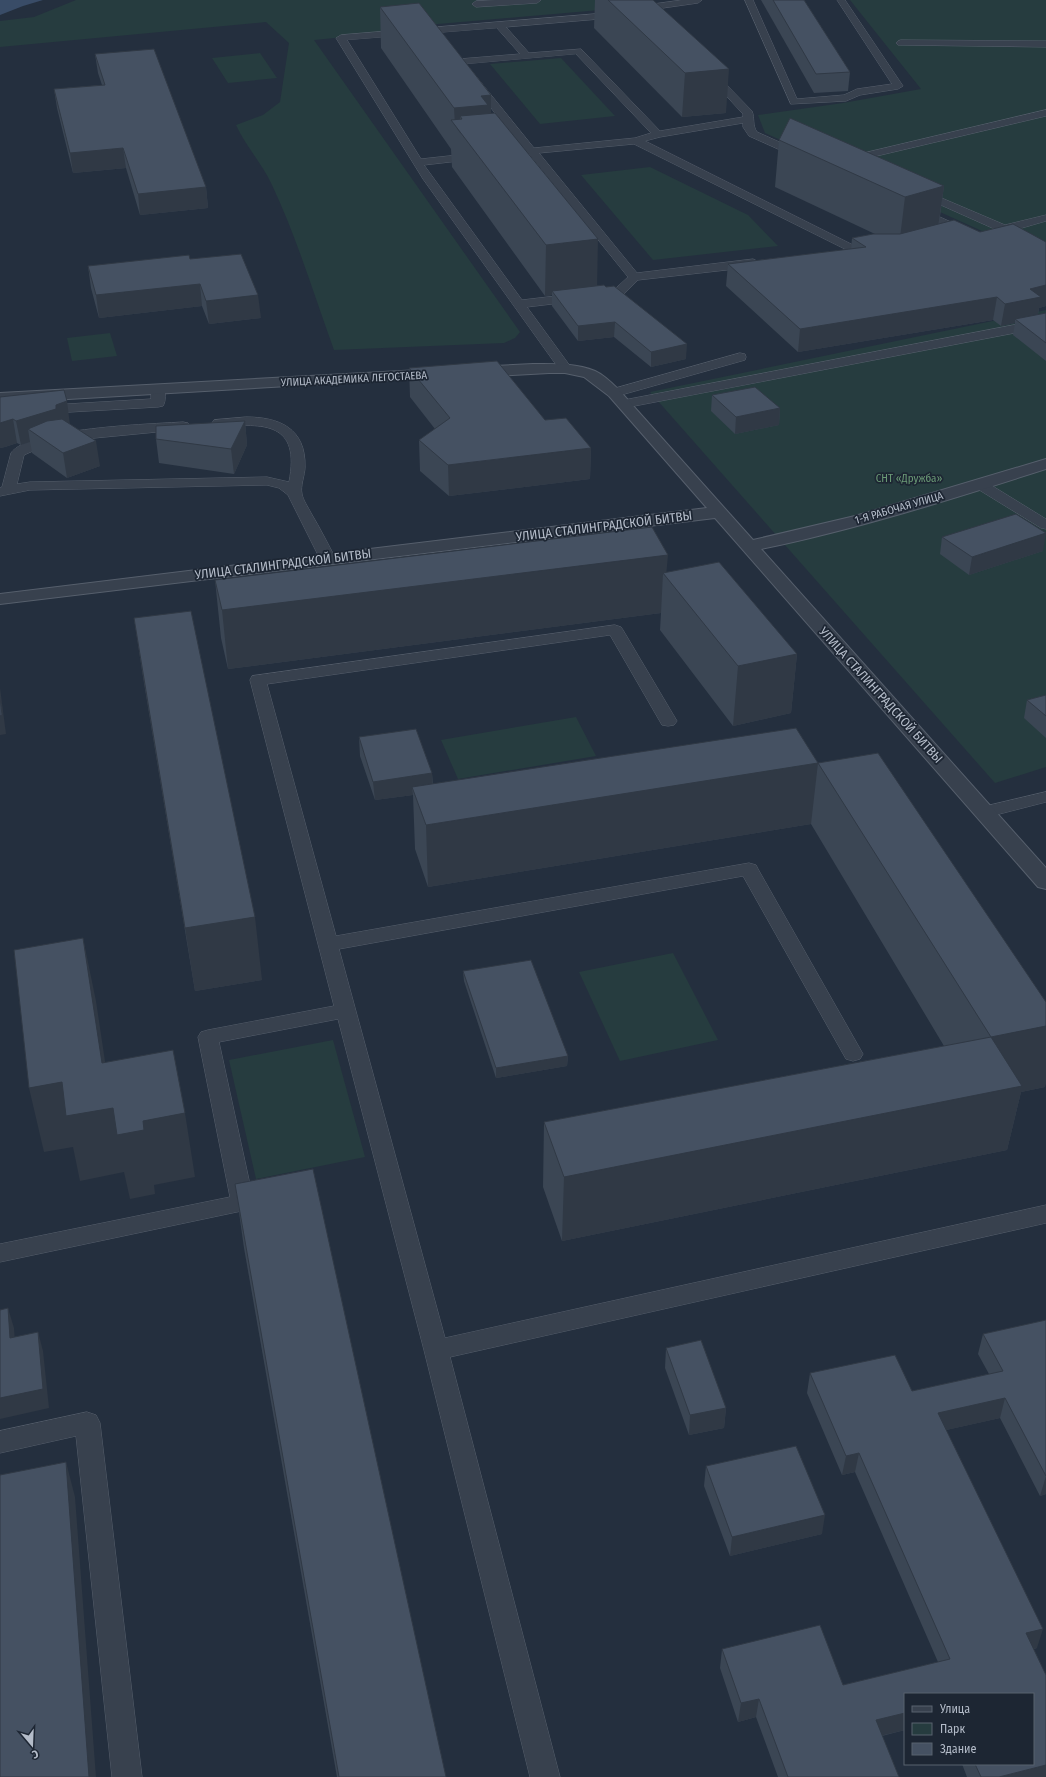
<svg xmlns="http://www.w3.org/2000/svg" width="1046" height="1777" font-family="'Fira Sans Condensed',sans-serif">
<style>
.green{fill:#263c3f}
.water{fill:#394c67}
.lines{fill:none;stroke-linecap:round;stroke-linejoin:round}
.lane-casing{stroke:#565f6c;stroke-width:1}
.street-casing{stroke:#565f6c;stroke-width:2}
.lane{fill:#38414e;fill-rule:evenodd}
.street{fill:#38414e;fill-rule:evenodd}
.wall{fill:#3b4654}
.shaded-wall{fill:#303945}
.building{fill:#455162;stroke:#303945}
.labels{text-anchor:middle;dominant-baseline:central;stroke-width:3.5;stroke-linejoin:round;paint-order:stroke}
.far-street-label{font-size:11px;fill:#b4bcc9;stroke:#1d2633}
.far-park-label{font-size:11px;fill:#6b9a76;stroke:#1d2633}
.street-label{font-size:13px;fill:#b4bcc9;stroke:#1d2633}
</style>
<rect width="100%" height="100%" fill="#242f3e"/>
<g class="green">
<path d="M76,0H636L623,8L392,28L394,32L314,40L520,332L515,338L504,343L334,350C314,295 297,238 272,185C262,163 246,147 236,125L263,115L280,102L289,43L266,22L0,47V21L34,17Z"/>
<polygon points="850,0 1046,0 1046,263 993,236 765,133 758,115 843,103 921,89"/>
<polygon points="260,53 277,78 228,83 212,58"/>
<polygon points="561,58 615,116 540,124 490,64"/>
<polygon points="650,167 748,215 778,246 653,260 581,175"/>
<polygon points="1046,310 1046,767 995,783 650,392"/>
<polygon points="110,333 117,356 72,361 67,338"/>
<polygon points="576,717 596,756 458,779 441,740"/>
<polygon points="673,953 718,1040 620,1061 579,972"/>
<polygon points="333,1040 365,1157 256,1179 229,1060"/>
</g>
<polygon class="water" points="0,0 43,0 23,6 0,15"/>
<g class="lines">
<g class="lane-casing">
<g id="lane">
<polygon points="497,0 541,0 537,3 476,7 472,4 476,1"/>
<polygon points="682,0 702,0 698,3 656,9 652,11 650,16 647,17 643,14 645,8 654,4"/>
<polygon points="745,0 753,0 797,99 844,95 857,89 892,84 837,0 845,0 903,86 898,89 860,95 846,101 791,104"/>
<path d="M620,12L624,15L623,17L506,27L529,53L581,49L660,131L743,117V114L705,73L710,70L713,71L752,111C755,118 752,125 757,132L806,154L807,156L806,158H798L749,136L743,127V123L660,137L645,141L861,249L863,251L857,254L853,253L634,144L539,153L637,273L753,259L757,261L759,263L757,265L753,267L638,280L623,295L619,296L527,307L573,370L572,373H562L423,179L336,38L341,35ZM497,28L520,54L459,59L454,62L524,149L517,150L516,152L517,154H529L628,277L615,289L522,300L424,165L476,159L481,156L476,153L421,159L347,40ZM576,54L651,133L635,138L534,148L466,64Z"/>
<polygon points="901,40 1046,41 1046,47 898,45 896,43 898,41"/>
<polygon points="1046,110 1046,116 847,163 842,160 847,157"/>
<polygon points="918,188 1005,225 1046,215 1046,221 1015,230 1046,245 1046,252 914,193 913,191 914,189"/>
<polygon points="915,206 969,230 971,232 967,235 959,235 957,233 911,211 909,209"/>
<polygon points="1046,319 1046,327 624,408 619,407 617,404 619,401 624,400"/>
<polygon points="740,353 745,354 746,357 745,360 614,397 609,396 607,393 609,390"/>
<path d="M158,386L163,387C166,392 166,401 163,406L158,407L0,416V408L151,399V390L153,387Z"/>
<path d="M246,417C279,417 306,428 305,467C305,475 300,486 302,494C303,500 308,507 311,513C320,528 328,544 336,559L333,562L328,564L323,562L320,559L288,495L279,488L267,485L30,490L0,496V488L2,487L11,453C28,428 151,424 183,422L188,423L190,426L188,429L74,440L44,446L24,455L17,484L30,482L267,477L289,482C301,422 264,423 219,427L214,426L212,423L214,420Z"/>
<polygon points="981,481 986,482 1046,519 1046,529 1041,528 976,488 974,485 976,482"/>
<polygon points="615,625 621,627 623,630 677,721 674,725 668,726 662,725 610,635 267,684 336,936 749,863 756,865 758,869 863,1054 860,1059 853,1061 846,1059 743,876 339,949 445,1338 1046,1205 1046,1223 450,1357 560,1777 530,1777 424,1350 338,1019 219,1042 254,1203 251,1209 0,1262 0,1244 230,1197 198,1037 201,1032 208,1030 334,1006 250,680 252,676"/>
<polygon points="1046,792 1046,802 984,818 978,816 975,812 978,808"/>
<polygon points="87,1412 96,1415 100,1423 142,1777 112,1777 76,1436 0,1453 0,1431"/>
</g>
</g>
<g class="street-casing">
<g id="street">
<path d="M533,364C553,364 576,363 595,371C604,375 612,383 619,390L753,540L855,516L1046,459V469C952,499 858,529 761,549L1046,868V889L1038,887L715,518L0,604V594L707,508L609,396L584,377L565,373H549L474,377L469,375L466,372L469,369L474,367Z"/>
<polygon points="438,369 443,371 446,374 443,377 0,403 0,393"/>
</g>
</g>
<use href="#lane" class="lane"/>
<use href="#street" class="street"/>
</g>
<g class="wall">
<polygon points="595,0 653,0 726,113 682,117 594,28"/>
<polygon points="761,0 804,0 850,72 848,91 814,93"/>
<polygon points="380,7 491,113 597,286 606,287 686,359 651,367 614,337 578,341 552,306 552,295 545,296 452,167 451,149 381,48"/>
<polygon points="95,54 206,187 208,208 140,215 126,168 73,173 57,108 54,89 102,85 98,73"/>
<polygon points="779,140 944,186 939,224 980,232 1046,242 1046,306 1039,308 1038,315 1046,313 1046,361 1013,335 1015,323 1001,326 993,320 798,352 726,286 728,264 851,249 852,238 875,234 775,187"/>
<polygon points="190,259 261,318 209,324 202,306 99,318 91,288 88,266"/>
<polygon points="409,368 545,420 591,448 590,479 449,496 420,471 419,440 435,429 410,397"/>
<polygon points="712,395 780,408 779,425 735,434 711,411"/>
<polygon points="0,397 70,424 100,466 67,478 32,453 30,442 21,445 17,443 5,447 0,448"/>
<polygon points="245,421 247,445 234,474 159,463 156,439"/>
<polygon points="942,537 1043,551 969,575 940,554"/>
<polygon points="667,572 797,654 791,713 733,726 660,630 661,613 228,669 221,638 215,580"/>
<polygon points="134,618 262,980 195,991 143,677"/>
<polygon points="1046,695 1046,738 1024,718 1027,700"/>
<polygon points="359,737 432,773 433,784 818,763 1045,1087 1021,1092 1007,1150 562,1241 543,1187 544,1122 944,1046 811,824 428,887 415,849 413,795 375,800 360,756"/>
<polygon points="463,971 568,1056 567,1066 496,1078 464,981"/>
<polygon points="235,1184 446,1777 337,1777 244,1248"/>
<polygon points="1046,1320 1046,1494 1040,1496 1000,1418 946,1430 1037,1648 1034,1649 1046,1777 967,1777 962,1764 1033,1764 1033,1694 905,1694 905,1730 882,1736 899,1777 778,1777 756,1717 738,1722 720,1668 722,1649 843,1685 938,1662 855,1472 842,1475 807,1393 810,1373 912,1391 989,1374 978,1354 983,1334"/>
<polygon points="666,1348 726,1408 724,1428 689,1435 665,1368"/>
<polygon points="706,1466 822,1534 730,1556 704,1486"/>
</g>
<g class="shaded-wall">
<polygon points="729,69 726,113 682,117 685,73"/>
<polygon points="491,95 491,140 462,119 460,116 460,133 455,125 454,108 481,96"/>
<polygon points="123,148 126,168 73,173 70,153"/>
<polygon points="944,186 937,234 899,246 905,197"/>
<polygon points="206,187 208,208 140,215 138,194"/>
<polygon points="598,239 597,290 552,291 552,295 545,296 546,245"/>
<polygon points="200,284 202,306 99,318 96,295"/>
<polygon points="1046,285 1046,306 1039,308 1037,319 1015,319 1015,323 1001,326 1005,304 1030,289"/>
<polygon points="258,295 261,318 209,324 206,301"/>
<polygon points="997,297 993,320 798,352 800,329"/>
<polygon points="615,322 614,337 578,341 578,326"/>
<polygon points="687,344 686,359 651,367 651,352"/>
<polygon points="67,401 70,425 28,429 30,442 21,445 16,421 56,405"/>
<polygon points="780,408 779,425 735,434 736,417"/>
<polygon points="13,419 17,443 5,447 0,448 0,423"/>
<polygon points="245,421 247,445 234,474 231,449"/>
<polygon points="96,441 100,466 67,478 63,453"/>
<polygon points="591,448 590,479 449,496 448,465"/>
<polygon points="1046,533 1043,551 969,575 972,557"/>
<polygon points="668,555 666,577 663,573 661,613 228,669 222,610"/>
<polygon points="797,654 791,713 733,726 738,666"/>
<polygon points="0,688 6,734 0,735"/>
<polygon points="818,763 811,824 428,887 426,825"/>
<polygon points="432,773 433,791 412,787 413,795 375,800 373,782"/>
<polygon points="255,917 262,980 195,991 185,928"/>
<polygon points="83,938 96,1001 112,1108 113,1108 143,1121 185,1113 195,1177 154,1185 155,1194 130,1199 124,1172 80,1181 73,1147 44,1152 29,1088 62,1082 102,1063"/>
<polygon points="1046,1026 1046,1084 1045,1087 1021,1092 1007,1150 562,1241 564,1177 991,1037"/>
<polygon points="568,1056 567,1066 496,1078 496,1068"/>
<polygon points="8,1308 14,1328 16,1357 10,1338"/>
<polygon points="38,1332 43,1351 49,1408 0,1419 0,1398"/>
<polygon points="1005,1398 1000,1418 933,1433 938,1413"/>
<polygon points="726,1408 724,1428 689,1435 690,1415"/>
<polygon points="859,1453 855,1472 842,1475 846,1456"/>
<polygon points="66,1462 75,1497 96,1777 89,1777"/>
<polygon points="1046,1476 1046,1494 1040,1496"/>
<polygon points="825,1515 822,1534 730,1556 732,1537"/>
<polygon points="1043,1629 1037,1648 1020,1652 1026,1633"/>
<polygon points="759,1699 756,1717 738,1722 741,1703"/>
<polygon points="905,1713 905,1730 871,1738 876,1720"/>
<polygon points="1046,1765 1046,1777 999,1777"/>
</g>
<g class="building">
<polygon points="608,0 653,0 729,69 685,73"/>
<polygon points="773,0 804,0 850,72 816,74"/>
<polygon points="419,3 491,95 481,96 488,105 454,108 380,7"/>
<polygon points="154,49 206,187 138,194 123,148 70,153 54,89 105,85 95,54"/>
<polygon points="495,113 598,239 546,245 451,120 462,119 460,116"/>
<polygon points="790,118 944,186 905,197 779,140"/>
<polygon points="954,220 980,232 1013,224 1046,242 1046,285 1030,289 1041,297 1005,304 997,297 800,329 728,264 866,247 852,238 873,234 900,234"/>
<polygon points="241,254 258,295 206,301 200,284 96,295 88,266 189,255 190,259"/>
<polygon points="604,285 606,287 614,286 687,344 651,352 615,322 578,326 552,291"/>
<polygon points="1046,313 1046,343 1015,319"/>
<polygon points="497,361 545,420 566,418 591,448 448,465 419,440 450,418 409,368"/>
<polygon points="755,387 780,408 736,417 712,395"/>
<polygon points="64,390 67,401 56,405 56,409 16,421 13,419 0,423 0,397"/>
<polygon points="62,419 96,441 63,453 28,429 47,421"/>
<polygon points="245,421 231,449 156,439 156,426"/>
<polygon points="1016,514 1046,533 972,557 942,537"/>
<polygon points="652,527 668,555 222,610 215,580"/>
<polygon points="719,562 797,654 738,666 663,573"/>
<polygon points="191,611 255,917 185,928 134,618"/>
<polygon points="1046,695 1046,716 1027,700"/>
<polygon points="0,697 2,715 0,716"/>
<polygon points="796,728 818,763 426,825 412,787"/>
<polygon points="416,729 432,773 373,782 359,737"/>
<polygon points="878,753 1046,1002 1046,1026 991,1037 818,763"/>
<polygon points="83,938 102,1063 173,1050 185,1113 143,1121 144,1130 117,1135 113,1108 66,1116 62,1082 29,1088 14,950"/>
<polygon points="531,960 568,1056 496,1068 463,971"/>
<polygon points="991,1037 1022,1086 564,1177 544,1122"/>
<polygon points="313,1169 446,1777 339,1777 235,1184"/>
<polygon points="8,1308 10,1338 38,1332 43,1389 0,1398 0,1310"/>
<polygon points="1046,1320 1046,1476 1005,1398 938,1413 1043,1629 1026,1633 1046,1675 1046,1765 999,1777 981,1777 975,1764 1033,1764 1033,1694 905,1694 905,1713 876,1720 899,1777 788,1777 759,1699 741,1703 722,1649 820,1625 843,1685 950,1659 859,1453 846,1456 810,1373 895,1355 912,1391 1003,1371 983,1334"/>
<polygon points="701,1340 726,1408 690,1415 666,1348"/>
<polygon points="796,1446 825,1515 732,1537 706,1466"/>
<polygon points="66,1462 89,1777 0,1777 0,1475"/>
</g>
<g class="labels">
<g class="far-street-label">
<text transform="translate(354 379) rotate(-3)">УЛИЦА АКАДЕМИКА ЛЕГОСТАЕВА</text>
<text transform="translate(899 508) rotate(-16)">1-Я РАБОЧАЯ УЛИЦА</text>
</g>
<g class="far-park-label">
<text x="909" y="478">СНТ «Дружба»</text>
</g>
<g class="street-label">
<text transform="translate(604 526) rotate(-7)">УЛИЦА СТАЛИНГРАДСКОЙ БИТВЫ</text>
<text transform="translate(283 564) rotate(-7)">УЛИЦА СТАЛИНГРАДСКОЙ БИТВЫ</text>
<text transform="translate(881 695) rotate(48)">УЛИЦА СТАЛИНГРАДСКОЙ БИТВЫ</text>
</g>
</g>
<rect x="904" y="1693" width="130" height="72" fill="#1d2633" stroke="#59626f"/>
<rect x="912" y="1706" width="20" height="6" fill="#38414e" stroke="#59626f"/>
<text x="940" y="1713" font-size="12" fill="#b4bcc9">Улица</text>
<rect x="912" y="1723" width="20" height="12" fill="#263c3f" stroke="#59626f"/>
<text x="940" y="1733" font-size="12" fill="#b4bcc9">Парк</text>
<rect x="912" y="1743" width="20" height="12" fill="#455162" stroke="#59626f"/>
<text x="940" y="1753" font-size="12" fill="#b4bcc9">Здание</text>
<g transform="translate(32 1745) rotate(161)" stroke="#1d2633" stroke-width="3" paint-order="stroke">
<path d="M0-3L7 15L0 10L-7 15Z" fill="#b4bcc9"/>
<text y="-6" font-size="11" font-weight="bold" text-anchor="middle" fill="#b4bcc9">С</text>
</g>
</svg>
